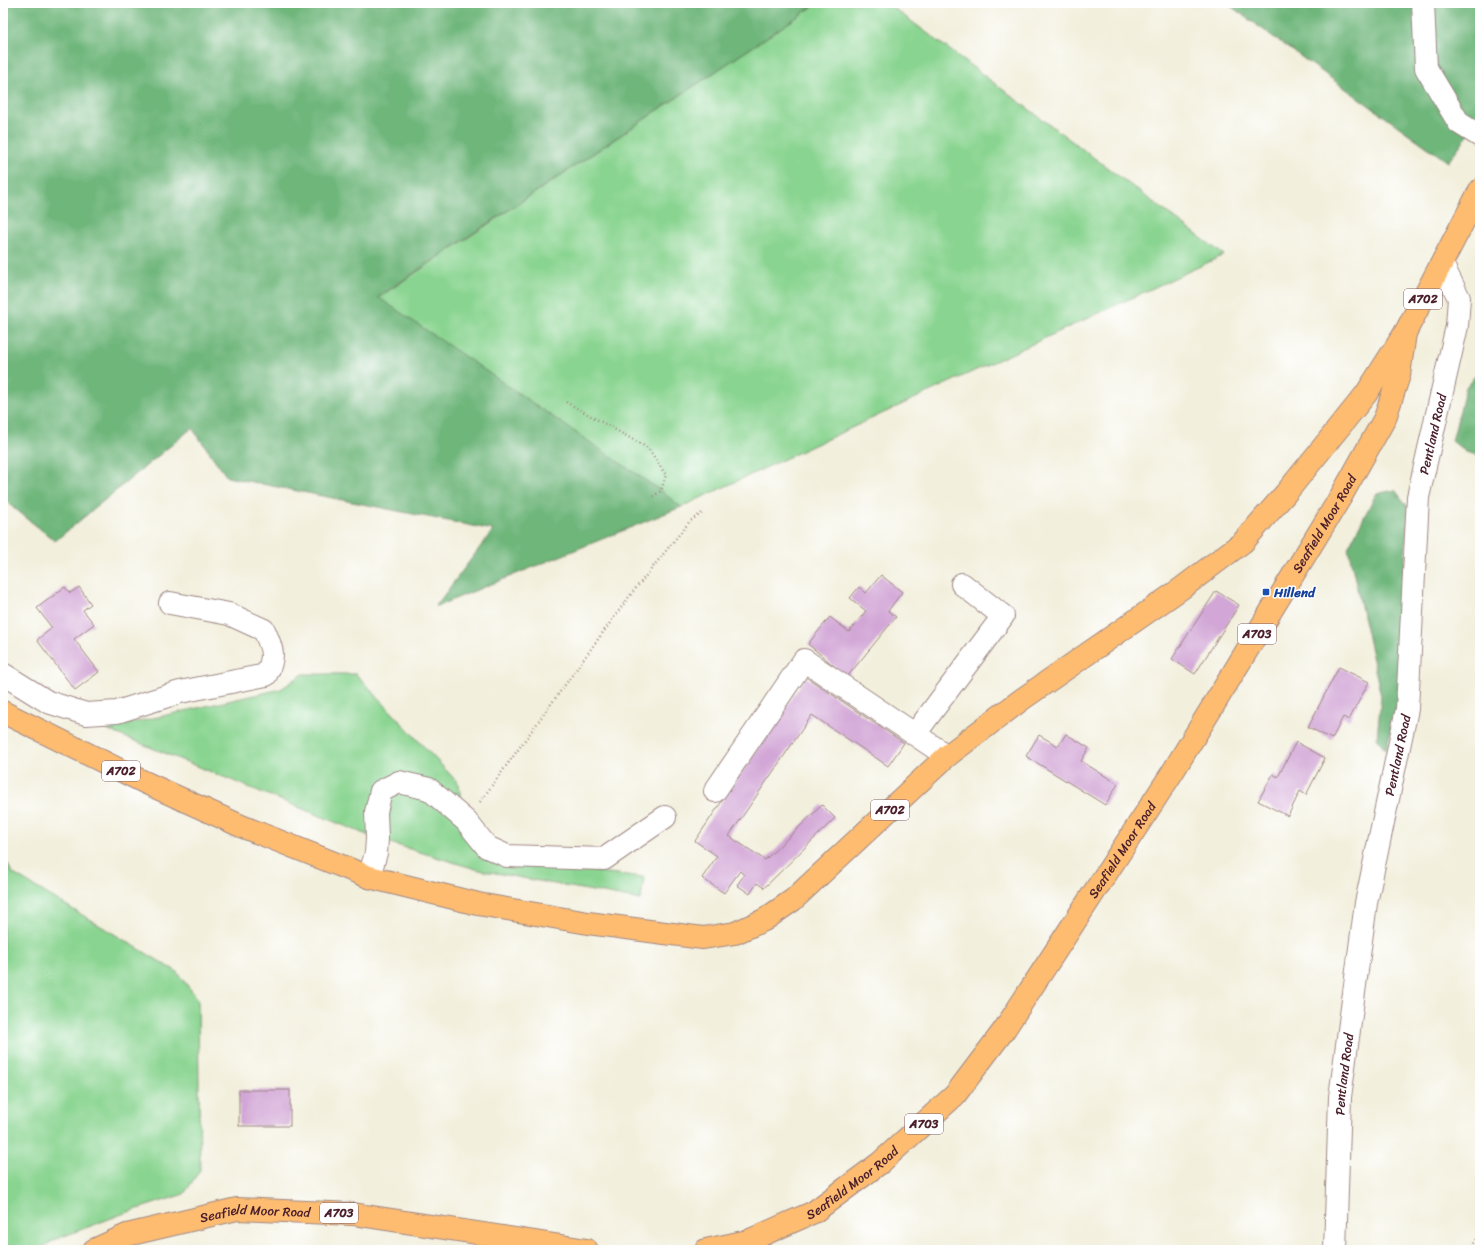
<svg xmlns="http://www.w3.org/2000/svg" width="1483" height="1253" font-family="Sriracha,sans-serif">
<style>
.green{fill:#89d490;stroke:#6a7a5e}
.forest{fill:#6eb67a;stroke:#5c6a52}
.building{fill:#d2a6d6}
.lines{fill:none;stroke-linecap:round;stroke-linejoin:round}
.minor-casing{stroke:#9e8784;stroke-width:24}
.major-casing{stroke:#9e8784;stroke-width:24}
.highway-casing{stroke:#9e8784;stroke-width:24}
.path{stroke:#9e8784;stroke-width:2.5;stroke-dasharray:1 3;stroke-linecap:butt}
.minor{stroke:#fff;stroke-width:22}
.major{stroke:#febc71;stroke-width:22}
.highway{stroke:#febc71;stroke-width:22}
.transit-dot{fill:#1a4fb4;stroke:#fff;stroke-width:1.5}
.labels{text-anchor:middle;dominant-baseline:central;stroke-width:3;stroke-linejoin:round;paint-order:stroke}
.shield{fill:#fff;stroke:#80626b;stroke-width:1}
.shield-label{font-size:12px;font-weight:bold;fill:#4a1f2b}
.street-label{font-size:13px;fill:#4a1f2b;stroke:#fff}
.transit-label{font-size:13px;font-weight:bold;fill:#164399;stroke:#fff;text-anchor:start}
</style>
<rect width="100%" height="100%" fill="#fff"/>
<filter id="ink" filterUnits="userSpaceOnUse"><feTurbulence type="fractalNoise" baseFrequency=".025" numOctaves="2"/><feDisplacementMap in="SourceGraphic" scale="8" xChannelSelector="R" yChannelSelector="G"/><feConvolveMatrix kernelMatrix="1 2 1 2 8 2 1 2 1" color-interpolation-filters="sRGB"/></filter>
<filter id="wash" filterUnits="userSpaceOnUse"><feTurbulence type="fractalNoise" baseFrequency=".012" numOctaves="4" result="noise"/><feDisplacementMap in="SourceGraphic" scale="16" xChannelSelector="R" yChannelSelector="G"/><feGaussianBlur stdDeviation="0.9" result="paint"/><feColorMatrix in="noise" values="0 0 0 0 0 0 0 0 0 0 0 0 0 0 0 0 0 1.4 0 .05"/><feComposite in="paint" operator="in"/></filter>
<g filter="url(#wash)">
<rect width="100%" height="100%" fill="#f2efdc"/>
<g class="green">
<polygon points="818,3 887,3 1224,255 681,507 661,491 378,298"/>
<polygon points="303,674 356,674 459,784 464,834 482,859 644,877 641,900 479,870 377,839 105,729 281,689"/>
<polygon points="3,854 12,873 176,971 198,999 200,1170 184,1194 122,1214 54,1240 38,1250 3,1250"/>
</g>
<g class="forest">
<polygon points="3,3 818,3 378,297 661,491 681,507 435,607 493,530 227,477 192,428 55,541 3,499"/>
<polygon points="1226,3 1480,3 1480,118 1448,162"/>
<polygon points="1480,370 1480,456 1466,452 1452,441 1466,387"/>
<polygon points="1395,490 1408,507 1397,708 1386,750 1377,738 1381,696 1348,548 1376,494"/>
</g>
<g id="blocks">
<g class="building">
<polygon points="881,575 902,592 888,611 896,617 847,677 808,644 830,617 849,632 866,611 850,598 859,587 866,593"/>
<polygon points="65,587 70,593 79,587 91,604 83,610 94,624 74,639 99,672 75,690 37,640 52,628 37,608"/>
<polygon points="1216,591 1239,605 1195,674 1172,659"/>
<polygon points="1339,667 1369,682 1349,720 1343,717 1332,739 1308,727"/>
<polygon points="806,677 904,743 888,766 812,715 729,836 765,860 822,805 835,818 764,888 757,883 750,894 737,885 744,875 740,871 724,893 702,878 717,856 695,841"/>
<polygon points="1066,734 1089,748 1081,761 1118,784 1105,805 1026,756 1039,735 1058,746"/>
<polygon points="1296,742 1325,758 1306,795 1300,791 1288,816 1258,801 1273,774 1278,777"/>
<rect x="239" y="1090" width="51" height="36"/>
</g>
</g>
</g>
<g filter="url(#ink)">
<use href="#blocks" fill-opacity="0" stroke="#9e8784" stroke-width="1"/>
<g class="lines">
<g class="minor-casing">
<g id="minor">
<polyline points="1423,3 1426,68 1459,123 1480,136"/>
<path d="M3,674L48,702L86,714L117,712L180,692L266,675C276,656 272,648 264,630L229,614L170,603"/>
<polyline points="915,734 1003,616 962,584"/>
<polyline points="715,791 804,660 947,756"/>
<polyline points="369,877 376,853 377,839 376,812 381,791 399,782 429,789 466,821 487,847 507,856 604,859 665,817"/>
<path id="s1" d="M1335,1250L1340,1097L1366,903L1407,709L1418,497L1457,326L1459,298L1442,264"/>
</g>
</g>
<g class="major-casing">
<g id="major">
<path id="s2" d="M94,1250L127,1235L237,1209L353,1214L587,1250"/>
<path id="s3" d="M706,1250L748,1241L814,1212L880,1163L955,1095L1004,1030L1172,773L1340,498L1385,418L1399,375L1405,333"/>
</g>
</g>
<g class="highway-casing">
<polyline id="highway" points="3,712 144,782 241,826 369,877 478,904 588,923 703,938 735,933 764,920 793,900 947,756 1021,700 1182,588 1243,542 1286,493 1366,394 1405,333 1480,190"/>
</g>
<g class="path">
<polyline points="566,402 648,448 666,475 661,491 652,497"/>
<polyline points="480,802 628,598 690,521 704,512"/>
<polyline points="1469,1250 1480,1235"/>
</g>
<use href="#minor" class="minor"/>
<use href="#major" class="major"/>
<use href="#highway" class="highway"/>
</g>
</g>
<rect class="transit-dot" x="1262" y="588" width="8" height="8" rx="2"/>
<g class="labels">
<g class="shield">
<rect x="1404" y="289" width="38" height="20" rx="3"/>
<rect x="1238" y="624" width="38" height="20" rx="3"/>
<rect x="102" y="761" width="38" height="20" rx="3"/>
<rect x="871" y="800" width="38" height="20" rx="3"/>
<rect x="905" y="1114" width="38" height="20" rx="3"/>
<rect x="320" y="1203" width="38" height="20" rx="3"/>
</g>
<g class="shield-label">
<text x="1423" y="299">A702</text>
<text x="1257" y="634">A703</text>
<text x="121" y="771">A702</text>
<text x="890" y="810">A702</text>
<text x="924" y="1124">A703</text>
<text x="339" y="1213">A703</text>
</g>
<g class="street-label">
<text stroke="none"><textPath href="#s1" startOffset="824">Pentland Road</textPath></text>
<text stroke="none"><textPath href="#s3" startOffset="979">Seafield Moor Road</textPath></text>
<text stroke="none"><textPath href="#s1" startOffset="500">Pentland Road</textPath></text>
<text stroke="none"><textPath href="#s3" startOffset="595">Seafield Moor Road</textPath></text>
<text stroke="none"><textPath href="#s1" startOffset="176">Pentland Road</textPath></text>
<text stroke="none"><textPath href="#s3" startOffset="163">Seafield Moor Road</textPath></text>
<text stroke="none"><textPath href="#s2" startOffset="167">Seafield Moor Road</textPath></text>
</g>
<g class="transit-label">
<text x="1274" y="592">Hillend</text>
</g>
</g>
<rect width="1483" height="1253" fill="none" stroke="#fff" stroke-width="16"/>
</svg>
